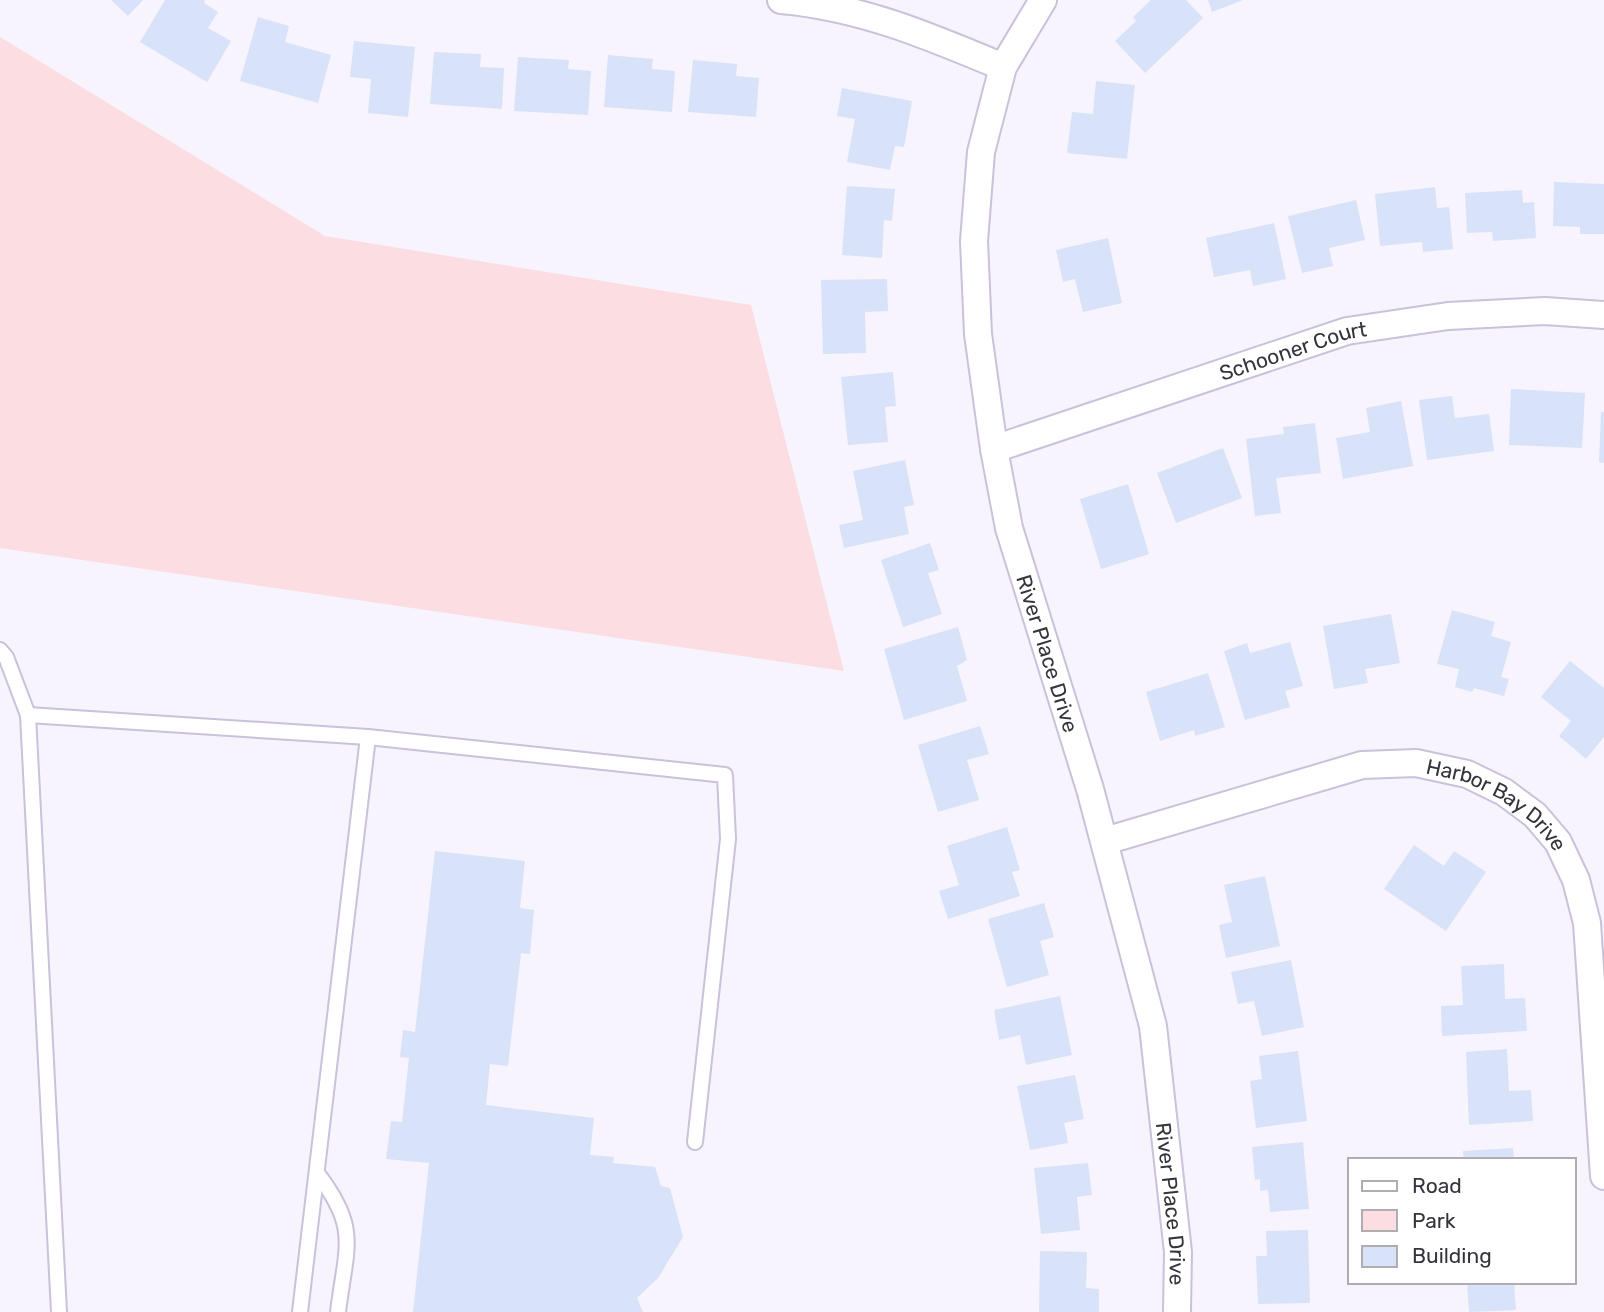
<svg xmlns="http://www.w3.org/2000/svg" width="1604" height="1312" font-family="Rubik,sans-serif">
<style>
.green{fill:#fcdde1}
.building{fill:#d8e2f8}
.lines{fill:none;stroke-linecap:round;stroke-linejoin:round}
.service-casing{stroke:#cac1da;stroke-width:18}
.minor-casing{stroke:#cac1da;stroke-width:30}
.service{stroke:#fff;stroke-width:14}
.minor{stroke:#fff;stroke-width:26}
.labels{text-anchor:middle;dominant-baseline:central;stroke-width:7;stroke-linejoin:round;paint-order:stroke}
.street-label{font-size:21px;fill:#36333d;stroke:#fff}
</style>
<rect width="100%" height="100%" fill="#f7f4fe"/>
<polygon class="green" points="0,37 325,236 751,305 844,671 0,548"/>
<g class="building">
<polygon points="111,0 143,0 128,16"/>
<polygon points="165,0 205,0 204,3 218,12 208,28 231,41 207,82 140,42"/>
<polygon points="1151,0 1186,0 1203,18 1145,73 1115,41 1136,21 1133,17"/>
<polygon points="1208,0 1243,0 1212,12"/>
<polygon points="258,17 289,26 285,42 331,55 318,103 240,81"/>
<polygon points="354,41 415,47 408,117 368,113 371,79 350,77"/>
<polygon points="434,52 481,54 480,67 504,68 502,109 430,104"/>
<polygon points="608,55 653,59 652,69 675,71 672,112 604,107"/>
<polygon points="518,57 569,60 568,69 591,71 588,115 514,111"/>
<polygon points="693,60 737,64 736,76 759,78 756,117 688,112"/>
<polygon points="1096,81 1135,85 1127,159 1067,153 1072,112 1093,114"/>
<polygon points="842,88 912,101 904,147 895,146 890,170 847,162 855,119 837,116"/>
<polygon points="1554,182 1604,184 1604,234 1580,234 1580,227 1553,226"/>
<polygon points="847,186 895,189 892,221 884,220 882,258 842,255"/>
<polygon points="1435,187 1437,208 1449,207 1453,249 1423,252 1422,242 1380,246 1375,194"/>
<polygon points="1522,190 1523,203 1534,202 1536,238 1493,241 1492,232 1467,233 1465,193"/>
<polygon points="1356,200 1365,240 1329,248 1333,266 1302,273 1288,216"/>
<polygon points="1274,223 1286,279 1253,286 1250,270 1214,277 1206,238"/>
<polygon points="1108,238 1122,303 1083,312 1075,279 1063,282 1056,250"/>
<polygon points="887,279 888,311 865,312 866,353 823,354 821,280"/>
<polygon points="893,372 896,406 885,407 888,442 848,445 841,377"/>
<polygon points="1511,389 1585,393 1582,448 1509,445"/>
<polygon points="1452,396 1455,418 1489,414 1494,451 1427,460 1419,400"/>
<polygon points="1401,401 1413,466 1343,479 1336,438 1370,432 1366,408"/>
<polygon points="1601,412 1604,412 1604,463 1599,462"/>
<polygon points="1315,423 1321,473 1276,478 1281,513 1255,516 1246,439 1284,434 1283,427"/>
<polygon points="1223,448 1242,498 1176,523 1157,473"/>
<polygon points="905,460 914,505 904,507 909,534 844,548 839,525 863,520 853,471"/>
<polygon points="1128,484 1149,554 1101,569 1080,499"/>
<polygon points="930,543 939,570 928,573 942,614 903,627 881,560"/>
<polygon points="1452,610 1495,622 1491,636 1511,642 1501,677 1509,679 1504,696 1474,688 1472,692 1455,687 1459,669 1437,664"/>
<polygon points="1391,614 1400,663 1365,669 1368,683 1334,689 1323,626"/>
<polygon points="958,627 967,660 957,666 967,701 904,720 884,649"/>
<polygon points="1290,642 1303,686 1285,691 1290,707 1245,720 1224,651 1247,643 1250,653"/>
<polygon points="1570,661 1604,688 1604,737 1586,759 1559,736 1571,721 1541,697"/>
<polygon points="1208,673 1225,727 1195,736 1194,730 1160,741 1146,692"/>
<polygon points="980,726 989,754 967,760 979,800 938,812 918,745"/>
<polygon points="1007,827 1020,870 1012,872 1020,896 948,919 939,891 959,885 947,846"/>
<polygon points="1414,845 1444,866 1454,851 1486,872 1446,931 1384,889"/>
<polygon points="435,851 525,861 520,908 534,910 530,954 521,953 508,1066 490,1064 486,1105 594,1118 590,1155 614,1157 613,1163 655,1167 661,1186 670,1188 683,1237 658,1278 637,1298 643,1312 413,1312 429,1163 386,1159 391,1121 402,1122 409,1058 400,1057 403,1030 415,1032"/>
<polygon points="1265,876 1280,946 1226,958 1219,925 1232,922 1224,885"/>
<polygon points="1044,903 1054,937 1040,941 1049,975 1007,987 988,919"/>
<polygon points="1291,960 1304,1027 1262,1036 1254,1001 1238,1004 1231,972"/>
<polygon points="1504,964 1505,999 1525,998 1527,1031 1442,1036 1441,1006 1463,1005 1461,966"/>
<polygon points="1060,996 1072,1055 1026,1065 1020,1035 999,1040 994,1010"/>
<polygon points="1507,1049 1509,1091 1531,1090 1533,1121 1469,1125 1466,1052"/>
<polygon points="1298,1051 1307,1121 1256,1128 1250,1081 1262,1079 1259,1056"/>
<polygon points="1075,1075 1084,1119 1064,1123 1068,1143 1030,1150 1017,1086"/>
<polygon points="1303,1142 1309,1209 1270,1212 1268,1190 1260,1191 1260,1179 1255,1180 1252,1147"/>
<polygon points="1513,1148 1514,1160 1464,1160 1463,1151"/>
<polygon points="1088,1163 1092,1195 1077,1197 1080,1230 1041,1234 1034,1168"/>
<polygon points="1308,1230 1310,1303 1258,1304 1256,1256 1267,1256 1266,1231"/>
<polygon points="1040,1251 1087,1252 1086,1288 1099,1289 1099,1312 1039,1312"/>
<polygon points="1467,1282 1514,1282 1516,1310 1469,1312"/>
</g>
<g class="lines">
<g class="service-casing">
<g id="service">
<polyline points="0,650 6,657 28,715 59,1312"/>
<polyline points="28,715 368,737"/>
<path d="M317,1173C360,1229 346,1246 338,1312"/>
<polyline points="300,1312 368,737 725,775 728,839 695,1142"/>
</g>
</g>
<g class="minor-casing">
<g id="minor">
<path d="M781,0C861,7 929,36 1003,67"/>
<path id="s1" d="M1043,0L1003,67L981,152L974,241L978,334L994,449L1009,528L1090,789L1153,1026L1178,1252L1177,1312"/>
<path id="s2" d="M994,449L1347,331L1448,316L1545,311L1604,315"/>
<path id="s3" d="M1105,841L1362,765L1416,763L1467,774L1504,792L1535,815L1558,842L1576,880L1587,923L1604,1176"/>
</g>
</g>
<use href="#service" class="service"/>
<use href="#minor" class="minor"/>
</g>
<g class="labels">
<g class="street-label">
<text stroke="none"><textPath href="#s2" startOffset="315">Schooner Court</textPath></text>
<text stroke="none"><textPath href="#s1" startOffset="676">River Place Drive</textPath></text>
<text stroke="none"><textPath href="#s3" startOffset="415">Harbor Bay Drive</textPath></text>
<text stroke="none"><textPath href="#s1" startOffset="1242">River Place Drive</textPath></text>
</g>
</g>
<rect x="1348" y="1158" width="228" height="126" fill="#ffffff" stroke="#afadb1" stroke-width="2"/>
<rect x="1362" y="1181" width="35" height="10" fill="#ffffff" stroke="#afadb1" stroke-width="2"/>
<text x="1412" y="1193" font-size="21" fill="#36333d">Road</text>
<rect x="1362" y="1210" width="35" height="21" fill="#fcdde1" stroke="#afadb1" stroke-width="2"/>
<text x="1412" y="1228" font-size="21" fill="#36333d">Park</text>
<rect x="1362" y="1246" width="35" height="21" fill="#d8e2f8" stroke="#afadb1" stroke-width="2"/>
<text x="1412" y="1263" font-size="21" fill="#36333d">Building</text>
</svg>
